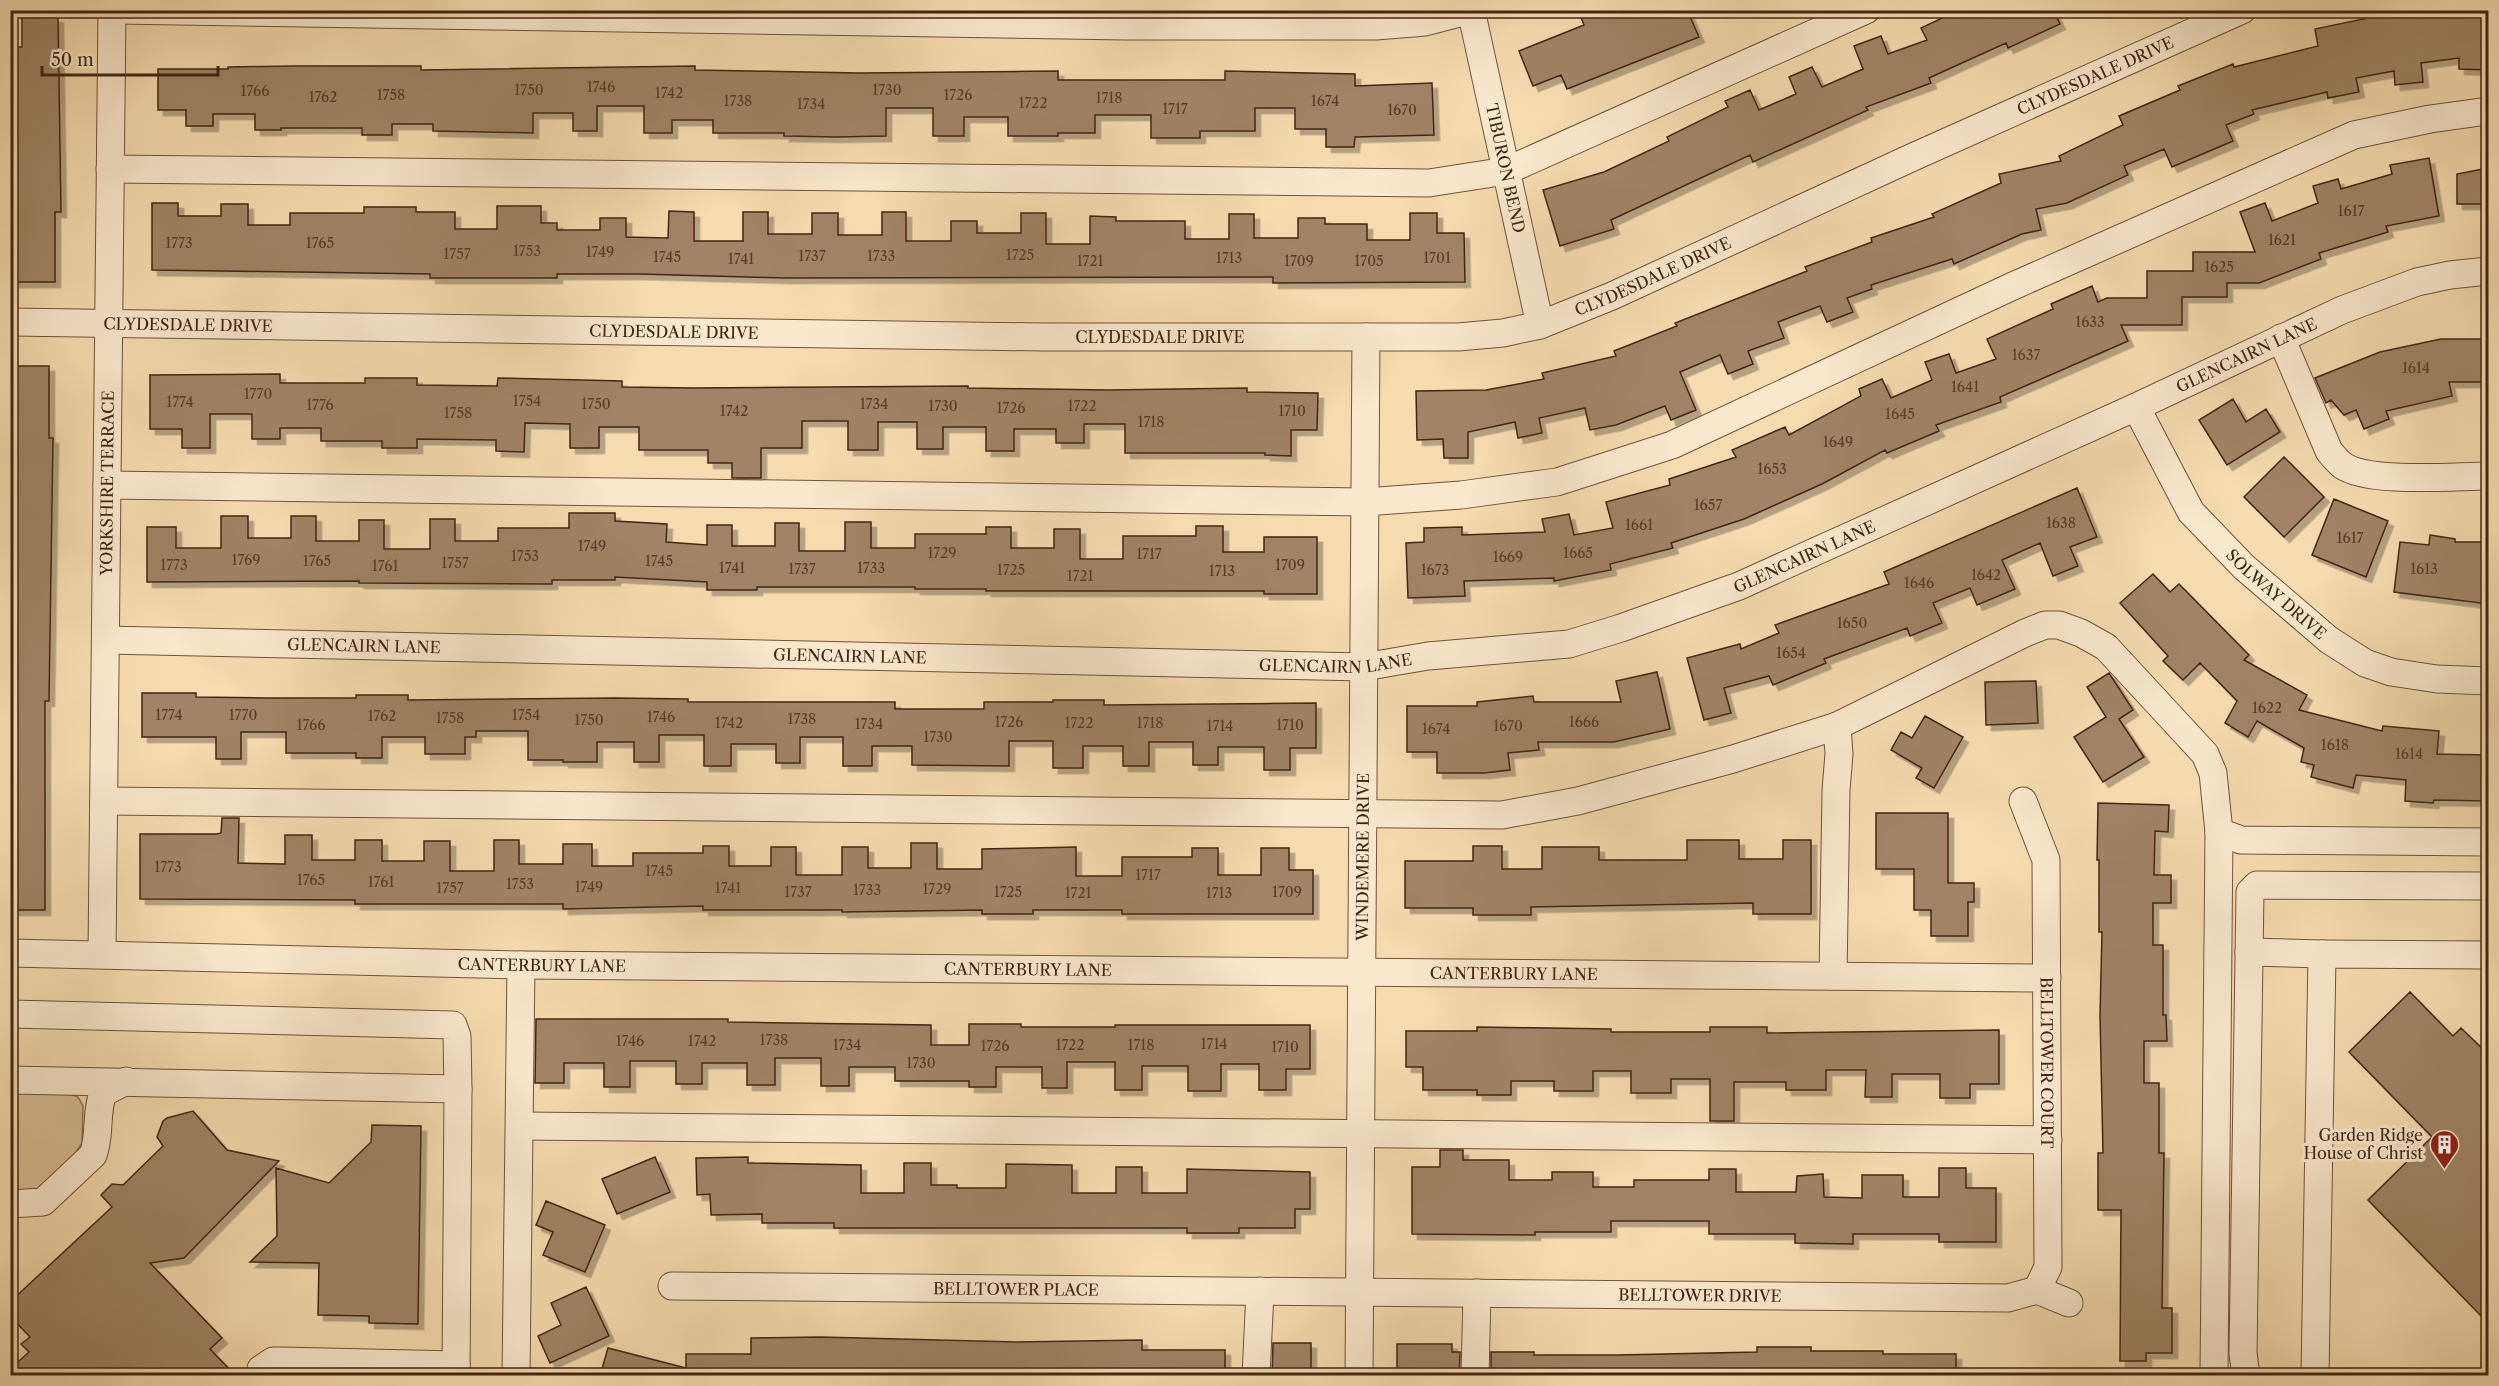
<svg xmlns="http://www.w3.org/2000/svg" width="2499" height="1386" font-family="'Libre Caslon Text',serif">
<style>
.green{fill:#d8bc95;stroke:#8e7054;stroke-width:1.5}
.building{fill:#a08465;stroke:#432514;stroke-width:1.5;filter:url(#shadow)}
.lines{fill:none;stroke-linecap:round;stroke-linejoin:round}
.minor-casing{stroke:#70523b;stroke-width:29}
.minor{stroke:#f9e8cc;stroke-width:27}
.labels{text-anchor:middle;stroke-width:6;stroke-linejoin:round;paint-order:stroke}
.number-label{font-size:14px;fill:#5a3d28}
.street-label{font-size:16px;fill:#432514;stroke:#f9e8cc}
.poi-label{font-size:16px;fill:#432514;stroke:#f9e8cc;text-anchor:end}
</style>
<defs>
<filter id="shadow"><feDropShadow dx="5.5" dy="5.5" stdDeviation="0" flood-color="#0004"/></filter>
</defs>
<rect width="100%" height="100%" fill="#f6dbb0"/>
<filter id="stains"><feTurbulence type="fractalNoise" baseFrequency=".00333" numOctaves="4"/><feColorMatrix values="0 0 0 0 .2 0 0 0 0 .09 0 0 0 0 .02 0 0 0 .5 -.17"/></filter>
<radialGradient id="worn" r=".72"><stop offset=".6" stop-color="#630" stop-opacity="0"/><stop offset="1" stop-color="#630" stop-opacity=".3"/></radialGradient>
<!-- green -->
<path class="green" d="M11,1092L70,1094L78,1097L83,1106L82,1143L75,1154L36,1191L11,1192Z"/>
<!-- building -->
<path class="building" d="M1591,10H1687L1699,37L1567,89L1561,75L1533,86L1519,51L1584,25L1580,15Z
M1959,10H2053L2060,24L2008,48L2006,43L1929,78L1931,83L1866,107L1868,110L1753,162L1750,155L1611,220L1614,229L1560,246L1543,190L1604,172L1669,141L1667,137L1728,107L1725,101L1750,90L1759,110L1796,94L1789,77L1812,67L1822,87L1863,69L1854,46L1881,36L1888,54L1927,40L1921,28Z
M2416,10H2488V70L2459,69V58L2421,63L2423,82L2395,85L2394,71L2356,78L2359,92L2328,98L2327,92L2252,110L2254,114L2226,125L2233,141L2172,167L2164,149L2124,166L2128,175L2067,203L2036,209L2041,230L2022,234L1954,264L1952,259L1871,285L1872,289L1847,298L1853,312L1827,322L1820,306L1778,322L1784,338L1748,351L1753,364L1728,374L1720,355L1680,372L1696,410L1671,420L1665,406L1616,425L1590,430L1585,408L1539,418L1542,433L1518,438L1515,422L1468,432V458H1444L1443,439L1417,440L1416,391L1486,390L1544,379L1542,373L1616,356L1614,351L1677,326L1675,323L1807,271L1805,267L1872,242L1871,238L1934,217L1932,214L2001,183L1999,174L2061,161L2059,156L2123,125L2119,116L2180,90L2178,86L2233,64L2234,67L2318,46L2315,29L2387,14Z
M22,17H58L61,212H55V282H10V47H22Z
M293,66H421V70L695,66V70L860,73L1058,71V80H1225V71L1355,74V86L1432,83L1434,135L1355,137L1354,147H1326V129H1295V108H1255V131H1200V138H1151V115H1095V133H1058V136H1008V117H964V136H933V108H886V136L836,137L784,136V133H713V120H672V133H644V106H597V131H573V113H533V133L433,131V124H392V135H362V128H281V130H255V114H213V126H186V110H158V69H228V67Z
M2429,158L2439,216L2386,226L2388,232L2319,253L2321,259L2259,283H2227V297H2182V325H2121L2128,341L2000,397L2001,402L1936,425L1939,431L1887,453L1885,450L1822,484L1744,519L1671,543L1673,548L1610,564L1611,570L1554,581V578L1464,581L1465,596L1408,598L1406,543L1424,542V528L1462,527V535L1545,532L1542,519L1569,514L1574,535L1613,528L1606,502L1670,485L1669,479L1736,457L1732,450L1785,427L1789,435L1861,396L1859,389L1882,379L1891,398L1932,380L1925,362L1949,354L1956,373L1996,359L1987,339L2053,309L2051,304L2092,286L2098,302L2107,298H2147V271H2193V252H2255L2240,212L2265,203L2272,221L2318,203L2313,186L2338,179L2341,189L2392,174L2390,165Z
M2488,168V204H2457V174Z
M152,203H178V216H221V204H248V225H290V213H364V207H416V212H455V229H497V206H541V223H557V230H600V218H626V237L668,238L669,211L694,212V241H743V212H768V234H812V213H838V235H882V212H906V241H951V221H977V233H1021V213H1046V244H1090V216L1116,217V221H1185V239H1229V214H1254V238H1298V218H1325V224H1367V240H1410V213H1437V233H1464L1465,282L1273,283V277L786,278L639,274H557V278H430V274L152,270Z
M2441,339H2488V382H2449L2452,396L2386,411L2389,419L2364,429L2356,410L2344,415L2331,400L2326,403L2315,378L2380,352Z
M10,366H49V438H53L49,701H45V910H10V538H15V494H10Z
M280,374V383H365V378H417V385L497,386L498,378L622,381V387L693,388L968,386V388L1108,390L1247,388V392L1318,393L1317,430H1291V456L1265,455V453H1125V424H1084V443H1056V429H1014V451H986V427H943V449H917V422H878V450H848V421H802V448H761V478H732V463H708V450H639V427H599V448H570V424L525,423L524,452L496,451V440L417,439V448H382V441H321V428H280V439H252V414H210V448H182V429H150V375Z
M2233,399L2246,422L2266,409L2280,432L2227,465L2199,420Z
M2284,457L2324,497L2284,537L2244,497Z
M2077,488L2097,537L2070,547L2078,566L2053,576L2040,543L2002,560L2015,589L1977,605L1970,588L1933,603L1942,623L1910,636L1907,628L1824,659L1826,663L1773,685L1769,676L1724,688L1731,713L1704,720L1687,658L1740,644L1741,649L1779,633L1775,625L1889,584L1884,572Z
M2334,499L2388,521L2366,577L2312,555Z
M569,513H615V521L667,524L666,542L707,545V525H732V546H775V523H799V551H845V522H871V548H915V534H986V527H1011V548H1054V529H1080V559H1123V536H1196V526H1223V552H1264V537H1317V594H1264V591H986V589H915V587H757V590H707V582L615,577V580H552V584L359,583V581L147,582V527H176V548H221V516H248V538H291V516H316V541H359V520H384V549H430V519H455V541H498V528H569Z
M2430,535L2455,539V542H2488V604L2394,592L2400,542L2429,545Z
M2153,574L2170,592L2179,584L2249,655L2244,660L2307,695L2299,710L2382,731L2383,726L2439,731L2437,754L2488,755V801L2434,800L2433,803L2405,801L2406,780L2356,775L2353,788L2311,777L2314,765L2301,762L2304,748L2257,721L2248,737L2225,723L2237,701L2200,663L2183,680L2163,661L2168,656L2120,603Z
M1657,672L1670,729L1614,742H1538L1539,750L1508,753L1510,770L1484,773H1437V752H1407V706H1477V702L1533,696L1534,702H1621L1616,681Z
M2109,673L2133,710L2119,719L2144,757L2103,782L2074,737L2106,717L2087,687Z
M2036,681L2038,723L1986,725L1985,682Z
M142,693H196V697L270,698H356V695H408V700L616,698L688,699V702H895V709H984V702H1053V700H1104V705L1316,703V748H1290V770H1264V747H1218V765H1193V742H1149V766H1123V746H1083V768H1053V741H1009V766L912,765V746H872V766H843V737H800V763H776V744H731V766H704V735H659V762H634V742H597V762H563V760H528V731H476V737H465V754H425V737H382V758H356V753H286V732H241V759H216V737H142Z
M1925,716L1963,737L1934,788L1916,778L1922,768L1891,750L1901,732L1912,738Z
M2098,803L2169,805L2168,832L2155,831L2154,875H2171V903H2153V945H2163V1015H2166L2167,1041H2144V1083H2159V1153H2164L2162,1308H2172V1353H2146V1361H2120L2121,1210H2098V1153H2103L2100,1015L2102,932H2099V860H2097Z
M1876,813H1948V883H1974V902H1968V936H1931V910H1914V869H1876Z
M222,818H239L238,863L285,864V835H312V860H355V840H382V861H424V841H450V871H494V840H519V864H563V844H592V866H633V853H703V846H729V866H771V847H796V875H842V847H868V868H911V843H937V869H982V849L1076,847V876H1122V857H1192V848H1218V875H1261V848H1289V870H1313V914H1122V910H1033V914H982V910L842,912V910H703V906L563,909V904H355V900L140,899V834H217L221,833Z
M1687,840H1739V859H1783V840H1811V914H1753V903L1531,907V915H1473V908H1405V861H1473V846H1502V869H1542V847H1599V860H1687Z
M2410,992L2453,1036L2461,1028L2488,1054V1323L2368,1200L2432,1137L2349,1052Z
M536,1019H728V1022L931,1025V1045H969V1024H1021V1027H1115V1025H1310V1069H1286V1090H1259V1064H1221V1091H1188V1066H1142V1090H1115V1062H1067V1088H1042V1067H996V1087H969V1081H895V1067H849V1086H821V1058H775V1085H747V1063H702V1084H676V1061H630V1087H604V1063H564V1083H535Z
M1477,1027L1611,1029V1032H1710V1027H1767V1033L1999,1030V1084H1970V1098H1940V1074H1892V1097H1865L1866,1070H1826V1090H1786V1082H1734V1121H1710V1079H1671V1093H1631V1071H1593V1091H1554V1081H1511V1095H1477V1090H1423V1067H1406V1031H1477Z
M193,1111L227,1150L279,1161L184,1258L150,1263L222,1338L210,1349L236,1376H10V1369L29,1352L21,1344L30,1337L10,1316V1302L112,1207L101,1195L112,1184L123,1185L163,1146L157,1137L163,1121L167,1118Z
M372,1125L421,1126L418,1324L369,1323V1316L318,1315L319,1263L250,1262L277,1236L276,1168L329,1183L371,1142Z
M1440,1150H1463V1160H1509V1180H1552V1172H1593V1187H1634V1180H1709V1169H1736V1192H1796L1797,1176L1823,1174L1824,1197L1862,1198V1175H1903V1197H1939V1168H1966V1188H1996V1242H1939V1234H1853V1244L1795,1243V1234H1709V1221H1611V1232H1535V1235L1412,1234V1167H1440Z
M655,1157L670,1192L617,1214L602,1179Z
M748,1157V1163L861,1165V1193H904V1163H931V1185H957V1188H1006V1164L1072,1165V1193H1116V1167H1142V1193H1187V1169L1310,1172V1209H1295V1228H1239V1233H1187V1228H834V1223H762V1214L711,1215L710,1194L697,1195L696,1158Z
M546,1201L605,1225L585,1272L543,1255L553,1232L536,1225Z
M586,1287L609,1336L550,1363L538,1336L561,1325L551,1303Z
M820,1337L1017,1342L1142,1340V1350H1225V1376H819V1373H777V1376H600L608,1348L686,1368V1354H751V1338Z
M1273,1343H1311V1376H1272Z
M1397,1344H1452V1352H1460L1459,1376H1397Z
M1757,1347H1811V1351H1883V1354H1956V1376H1491V1352H1534V1355H1618L1757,1352Z"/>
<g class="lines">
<defs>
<g id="minor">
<path d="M116,10L1127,26H1376L1425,22L1471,10"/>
<path id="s1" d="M1471,10L1540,325"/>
<path d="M110,169L1429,183L1506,171L1866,10"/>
<path id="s2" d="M10,322L1042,337H1458L1503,333L1540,325L1612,296L1913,157L2242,10"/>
<path d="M2281,338L2329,451C2333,456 2337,461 2342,465C2368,484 2454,476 2488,476"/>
<path id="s3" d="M2136,407L2191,512L2244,567L2329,640L2365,663L2391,672L2437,679L2488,681"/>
<path d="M107,485L1365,502L1461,495L1557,482L1672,445L2013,286L2354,135L2430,119L2488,111"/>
<path id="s4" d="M106,640L1364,667L1428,656L1569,644L1621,628L1739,586L2136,407L2342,310L2417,282L2450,275L2488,271"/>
<path d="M104,801L1502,815L1578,801L1733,759L1837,726L2025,633L2045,625H2059L2081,633L2106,647L2205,754L2213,773L2219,832L2214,1376"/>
<path id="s5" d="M2023,801L2046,860L2048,1267L2037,1290"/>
<path d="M2219,832L2241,840L2488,842"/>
<path d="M2249,952L2322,954"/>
<path id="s6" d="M10,953L521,965L2047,978"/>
<path id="s7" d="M102,954L112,10"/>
<path d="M1833,976L1836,790L1839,754L1837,726"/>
<path d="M10,1014L453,1025L457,1036L458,1089L456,1376"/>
<path d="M10,1080L458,1089"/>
<path d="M521,1126L2048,1140"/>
<path d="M10,1204L43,1202L93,1155C101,1134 95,1114 103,1093L126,1081"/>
<path id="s8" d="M672,1286L2008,1298L2037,1290"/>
<path d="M2037,1290L2069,1303"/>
<path d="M261,1376V1369L273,1361H281L456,1365"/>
<path d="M516,1376L521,965"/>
<path d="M1256,1376L1260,1291"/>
<path id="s9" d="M1359,1376L1366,337"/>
<path d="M1475,1376L1477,1293"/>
<path d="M2246,1376L2243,1353L2250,892L2257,885L2488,886"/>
<path d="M2315,1376L2322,954L2488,955"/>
</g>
</defs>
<!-- minor casing -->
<use href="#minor" class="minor-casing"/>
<!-- minor -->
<use href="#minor" class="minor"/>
</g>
<!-- icons -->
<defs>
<symbol id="building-pin" viewBox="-11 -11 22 30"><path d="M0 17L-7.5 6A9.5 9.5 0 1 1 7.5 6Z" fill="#8f2418" stroke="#f9e8cc"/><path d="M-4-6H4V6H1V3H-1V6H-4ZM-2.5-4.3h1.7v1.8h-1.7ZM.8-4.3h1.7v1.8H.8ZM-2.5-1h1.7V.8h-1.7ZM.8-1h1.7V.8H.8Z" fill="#fff"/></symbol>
</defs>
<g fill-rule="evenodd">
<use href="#building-pin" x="2428" y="1128" width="33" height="45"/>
</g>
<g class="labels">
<!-- number labels -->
<g class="number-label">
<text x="601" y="92">1746</text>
<text x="529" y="95">1750</text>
<text x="887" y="95">1730</text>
<text x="255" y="96">1766</text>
<text x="669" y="98">1742</text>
<text x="391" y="100">1758</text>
<text x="958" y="100">1726</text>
<text x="323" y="102">1762</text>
<text x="1109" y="103">1718</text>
<text x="738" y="106">1738</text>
<text x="1325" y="106">1674</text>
<text x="1033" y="108">1722</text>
<text x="811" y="109">1734</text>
<text x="1175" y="114">1717</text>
<text x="1402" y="115">1670</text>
<text x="2351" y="216">1617</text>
<text x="2282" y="245">1621</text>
<text x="179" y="248">1773</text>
<text x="320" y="248">1765</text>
<text x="527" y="256">1753</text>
<text x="600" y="257">1749</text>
<text x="457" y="259">1757</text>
<text x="1020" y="260">1725</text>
<text x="812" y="261">1737</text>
<text x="881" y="261">1733</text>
<text x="667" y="262">1745</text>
<text x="1229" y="263">1713</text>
<text x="1437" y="263">1701</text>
<text x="741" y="264">1741</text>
<text x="1090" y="266">1721</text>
<text x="1299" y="266">1709</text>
<text x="1369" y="266">1705</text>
<text x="2219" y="272">1625</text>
<text x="2090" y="327">1633</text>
<text x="2026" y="360">1637</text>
<text x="2416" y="373">1614</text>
<text x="1965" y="392">1641</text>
<text x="258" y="399">1770</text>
<text x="527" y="406">1754</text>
<text x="180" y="407">1774</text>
<text x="596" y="409">1750</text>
<text x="874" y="409">1734</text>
<text x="320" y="410">1776</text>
<text x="943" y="411">1730</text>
<text x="1082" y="411">1722</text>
<text x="1011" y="413">1726</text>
<text x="734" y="416">1742</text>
<text x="1292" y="416">1710</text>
<text x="458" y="418">1758</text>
<text x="1900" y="419">1645</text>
<text x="1151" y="427">1718</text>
<text x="1838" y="447">1649</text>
<text x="1772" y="474">1653</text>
<text x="1708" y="510">1657</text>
<text x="2061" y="528">1638</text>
<text x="1639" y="530">1661</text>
<text x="2350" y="543">1617</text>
<text x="592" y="551">1749</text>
<text x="942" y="558">1729</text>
<text x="1578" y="558">1665</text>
<text x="1149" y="559">1717</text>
<text x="525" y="561">1753</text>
<text x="1508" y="562">1669</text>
<text x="246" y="565">1769</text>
<text x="317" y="566">1765</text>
<text x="659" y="566">1745</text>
<text x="455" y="568">1757</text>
<text x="174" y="570">1773</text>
<text x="1290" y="570">1709</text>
<text x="385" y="571">1761</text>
<text x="732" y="573">1741</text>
<text x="871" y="573">1733</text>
<text x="802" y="574">1737</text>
<text x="2424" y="574">1613</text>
<text x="1011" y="575">1725</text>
<text x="1435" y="575">1673</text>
<text x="1222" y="576">1713</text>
<text x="1986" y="580">1642</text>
<text x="1080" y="581">1721</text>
<text x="1919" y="588">1646</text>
<text x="1852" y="628">1650</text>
<text x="1791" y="658">1654</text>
<text x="2267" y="713">1622</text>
<text x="169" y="720">1774</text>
<text x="243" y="720">1770</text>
<text x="526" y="720">1754</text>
<text x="382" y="721">1762</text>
<text x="661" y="722">1746</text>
<text x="450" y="723">1758</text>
<text x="802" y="724">1738</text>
<text x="589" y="725">1750</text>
<text x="1009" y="727">1726</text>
<text x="1584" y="727">1666</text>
<text x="729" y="728">1742</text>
<text x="1079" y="728">1722</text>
<text x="1150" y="728">1718</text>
<text x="869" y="729">1734</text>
<text x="311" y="730">1766</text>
<text x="1290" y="730">1710</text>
<text x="1220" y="731">1714</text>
<text x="1508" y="731">1670</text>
<text x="1436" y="734">1674</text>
<text x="938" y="742">1730</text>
<text x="2335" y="750">1618</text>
<text x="2409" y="759">1614</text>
<text x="168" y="872">1773</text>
<text x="659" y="876">1745</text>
<text x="1148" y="880">1717</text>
<text x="311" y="885">1765</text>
<text x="381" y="887">1761</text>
<text x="520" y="889">1753</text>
<text x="589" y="892">1749</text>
<text x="450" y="893">1757</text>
<text x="728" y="893">1741</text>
<text x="937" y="894">1729</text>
<text x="867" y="895">1733</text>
<text x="798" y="897">1737</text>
<text x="1008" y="897">1725</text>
<text x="1287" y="897">1709</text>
<text x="1078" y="898">1721</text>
<text x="1219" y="898">1713</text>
<text x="774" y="1045">1738</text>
<text x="630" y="1046">1746</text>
<text x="702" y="1046">1742</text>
<text x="1214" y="1049">1714</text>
<text x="847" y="1050">1734</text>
<text x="1070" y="1050">1722</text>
<text x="1141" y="1050">1718</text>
<text x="995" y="1051">1726</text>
<text x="1285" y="1052">1710</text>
<text x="921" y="1068">1730</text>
</g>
<!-- street labels -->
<g class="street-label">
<text dy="6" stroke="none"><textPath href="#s2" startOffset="2140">CLYDESDALE DRIVE</textPath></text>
<text dy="6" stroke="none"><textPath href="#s1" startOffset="162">TIBURON BEND</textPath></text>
<text dy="6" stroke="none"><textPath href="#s2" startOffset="1654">CLYDESDALE DRIVE</textPath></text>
<text dy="6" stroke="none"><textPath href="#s2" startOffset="178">CLYDESDALE DRIVE</textPath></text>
<text dy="6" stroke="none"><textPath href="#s2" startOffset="664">CLYDESDALE DRIVE</textPath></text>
<text dy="6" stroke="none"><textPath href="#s2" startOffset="1150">CLYDESDALE DRIVE</textPath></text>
<text dy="6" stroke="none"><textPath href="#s4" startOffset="2202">GLENCAIRN LANE</textPath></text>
<text dy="6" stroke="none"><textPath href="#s7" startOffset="471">YORKSHIRE TERRACE</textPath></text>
<text dy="6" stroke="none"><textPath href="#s4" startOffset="1716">GLENCAIRN LANE</textPath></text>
<text dy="6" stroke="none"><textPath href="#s3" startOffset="237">SOLWAY DRIVE</textPath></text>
<text dy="6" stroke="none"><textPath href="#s4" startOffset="258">GLENCAIRN LANE</textPath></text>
<text dy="6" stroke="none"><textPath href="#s4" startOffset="744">GLENCAIRN LANE</textPath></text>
<text dy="6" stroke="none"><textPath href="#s4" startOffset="1230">GLENCAIRN LANE</textPath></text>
<text dy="6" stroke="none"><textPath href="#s9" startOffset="519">WINDEMERE DRIVE</textPath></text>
<text dy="6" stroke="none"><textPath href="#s6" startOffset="532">CANTERBURY LANE</textPath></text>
<text dy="6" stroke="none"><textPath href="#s6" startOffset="1018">CANTERBURY LANE</textPath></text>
<text dy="6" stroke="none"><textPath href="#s6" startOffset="1504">CANTERBURY LANE</textPath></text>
<text dy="6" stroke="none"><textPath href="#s5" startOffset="266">BELLTOWER COURT</textPath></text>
<text dy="6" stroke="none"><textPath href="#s8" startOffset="344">BELLTOWER PLACE</textPath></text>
<text dy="6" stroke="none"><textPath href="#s8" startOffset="1028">BELLTOWER DRIVE</textPath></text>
</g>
<!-- poi labels -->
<g class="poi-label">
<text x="2423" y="1141">Garden Ridge<tspan x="2423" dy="18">House of Christ</tspan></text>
</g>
</g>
<!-- margin -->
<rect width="2499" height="1386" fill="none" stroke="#f6dbb0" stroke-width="36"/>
<rect x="12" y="12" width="2475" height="1362" fill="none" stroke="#432514" stroke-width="3"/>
<rect x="18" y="18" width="2463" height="1350" fill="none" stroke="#432514" stroke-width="1.5"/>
<!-- scale -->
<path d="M42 66v9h176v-9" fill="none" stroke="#432514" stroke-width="3"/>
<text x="51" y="66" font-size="18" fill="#432514" stroke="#f9e8cc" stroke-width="4.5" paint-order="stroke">50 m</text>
<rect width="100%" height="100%" filter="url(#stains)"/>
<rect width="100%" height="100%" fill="url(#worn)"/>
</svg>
